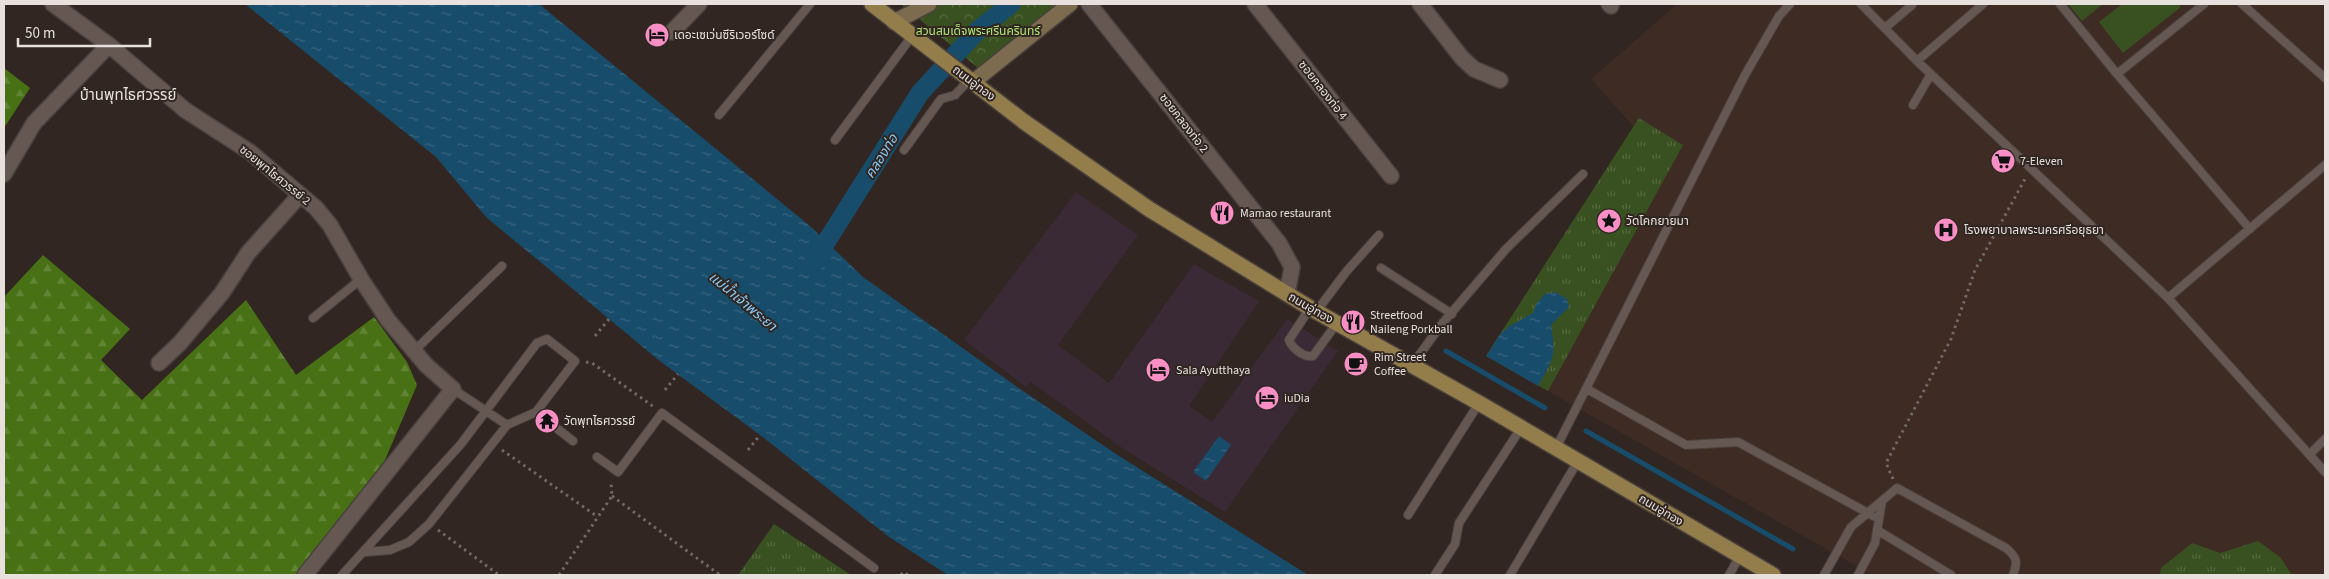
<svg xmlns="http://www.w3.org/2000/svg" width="2329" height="579" font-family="'Source Sans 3','Noto Sans Thai',sans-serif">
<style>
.commercial{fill:#3a2a36}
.built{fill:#3d2b24}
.grass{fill:url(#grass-tufts)}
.forest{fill:url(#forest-firs)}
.park{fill:url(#park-crowns)}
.pitch{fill:#395120}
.water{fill:url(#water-ripples)}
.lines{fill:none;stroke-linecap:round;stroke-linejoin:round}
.stream{stroke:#184c6b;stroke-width:5}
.canal{stroke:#184c6b;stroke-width:19}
.lane-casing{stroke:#4a413d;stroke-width:10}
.street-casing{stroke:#4a413d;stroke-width:18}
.secondary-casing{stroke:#4a413d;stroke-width:18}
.primary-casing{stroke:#4a413d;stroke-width:18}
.path{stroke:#726864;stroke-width:3;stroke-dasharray:2.5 4;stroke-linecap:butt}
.lane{stroke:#655853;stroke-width:8}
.street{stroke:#655853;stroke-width:15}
.secondary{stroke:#7c6b4f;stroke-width:15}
.primary{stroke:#937e4b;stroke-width:15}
.labels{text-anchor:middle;stroke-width:4;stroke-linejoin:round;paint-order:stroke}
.park-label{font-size:12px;fill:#ace474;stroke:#312621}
.poi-label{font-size:12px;fill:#e7e0dd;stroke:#312621;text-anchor:start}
.street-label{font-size:12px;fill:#e7e0dd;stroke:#312621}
.water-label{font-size:14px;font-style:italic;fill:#87c9f6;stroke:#312621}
.quarter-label{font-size:15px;fill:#e7e0dd;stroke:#312621}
</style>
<defs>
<pattern id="grass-tufts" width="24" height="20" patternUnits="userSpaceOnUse" patternTransform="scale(1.25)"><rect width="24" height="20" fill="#395120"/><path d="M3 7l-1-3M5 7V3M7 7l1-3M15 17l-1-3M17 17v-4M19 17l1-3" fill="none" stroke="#566a40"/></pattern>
<pattern id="forest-firs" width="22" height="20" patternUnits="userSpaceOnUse" patternTransform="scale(1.25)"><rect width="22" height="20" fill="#487014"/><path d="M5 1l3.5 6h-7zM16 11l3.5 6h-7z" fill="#628436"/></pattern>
<pattern id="park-crowns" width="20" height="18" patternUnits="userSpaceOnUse" patternTransform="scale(1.25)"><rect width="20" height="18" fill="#395120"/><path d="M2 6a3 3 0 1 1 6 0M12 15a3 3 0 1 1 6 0" fill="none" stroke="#566a40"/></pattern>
<pattern id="water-ripples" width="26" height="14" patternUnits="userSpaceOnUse" patternTransform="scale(1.25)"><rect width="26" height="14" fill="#184c6b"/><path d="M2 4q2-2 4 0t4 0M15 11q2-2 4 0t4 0" fill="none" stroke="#3a6680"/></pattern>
</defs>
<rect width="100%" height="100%" fill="#312621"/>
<!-- commercial -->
<path class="commercial" d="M1076,192L1138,235L1058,345L1109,383L1194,264L1259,301L1189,406L1212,422L1287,319L1338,351L1225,512L1122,448L1031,382L1026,387L964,340Z"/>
<!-- built -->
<path class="built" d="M1677,4H2325V575H1872L1486,356L1634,127L1591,79Z"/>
<!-- grass -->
<path class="grass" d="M1639,118L1683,145L1548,391L1486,356Z
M774,524L851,575H738Z
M2258,541L2280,557L2292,575H2160L2161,568L2192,543L2220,553Z"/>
<!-- forest -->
<path class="forest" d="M4,68L30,88L4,128Z
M43,255L130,329L101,360L142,400L246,300L296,375L374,317L407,362L417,385L385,460L297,575H4V297Z"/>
<!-- park -->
<path class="park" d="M901,4H1057L978,68Z"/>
<!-- pitch -->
<path class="pitch" d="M2068,4H2103L2082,21Z
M2122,4H2178L2181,7L2123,53L2099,22Z"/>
<!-- water -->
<path class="water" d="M245,4H539L810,226L863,277L1023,391L1116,454L1308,575H948L889,537L760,435L661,362L486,217L436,157Z
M1555,292L1567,299L1569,307L1551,325C1556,358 1554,357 1538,386L1486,356L1501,333L1510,326L1533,313L1537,303L1545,294Z
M1219,436L1231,445L1206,481L1193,472Z"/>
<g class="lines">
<!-- stream -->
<path class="stream" d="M1446,351L1545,408
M1586,431L1793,549"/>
<!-- canal -->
<path class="canal" d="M813,263L920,93L977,31L1011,4"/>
<defs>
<path id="lane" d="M1861,4L1917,61L2168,298L2325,472
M2060,4L2117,74L2250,229
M2242,4L2325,78
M1885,28L1912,5
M1917,61L1983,4
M2117,74L2204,4
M1913,105L1931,74
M719,115L810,4
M835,140L912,36
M904,150L941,99L955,95L969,80
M1381,268L1452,314
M2168,298L2325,165
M1310,308L1289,340C1292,348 1304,358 1313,356L1337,323
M1316,312L1346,272L1379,235
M313,318L361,279
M415,350L502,266
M1412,365L1441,325L1506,249L1583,174
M453,389L507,425
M1587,389L1686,445L1738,442L1879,519
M536,412L573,441
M1556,448L1745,75L1779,16L1790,4
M2310,454L2325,439
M597,457L618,472L662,413L874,568
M1408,515L1479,403
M1877,530L1951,575
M342,575L461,444L537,343L547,339L575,361L536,412L507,425L429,524L409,542L390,550L365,552
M1435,575L1455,544L1459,523L1521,428
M1510,575L1578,461
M1729,575L1740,556
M1824,575L1851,527L1897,488L2006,548C2017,557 2018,562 2013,575
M1858,575L1875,543L1882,501"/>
<path id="street" d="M53,4L109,45L185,110L250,152L316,208L330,225L361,279L388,320L426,365L453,389L305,575
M1089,4L1279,243L1292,267L1287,294
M1255,4L1391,176
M1420,4L1462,58L1474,69L1500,80
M1609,4L1611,6
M672,32L699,4
M4,174L34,123L109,45
M159,363L180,343L222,293L248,253L300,195"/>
<path id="secondary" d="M894,22L929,4
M973,82L1070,4"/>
<path id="primary" d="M872,4L1023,121L1149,209L1310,308L1479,403L1773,575"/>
</defs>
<!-- lane casing -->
<use href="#lane" class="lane-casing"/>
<!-- street casing -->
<use href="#street" class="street-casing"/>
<!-- secondary casing -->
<use href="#secondary" class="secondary-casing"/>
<!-- primary casing -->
<use href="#primary" class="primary-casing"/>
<!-- path -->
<path class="path" d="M595,336L609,319
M586,362L592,363L654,407
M665,390L678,374
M502,450L598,517
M748,450L760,435
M1893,479L1886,463L1951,339L1975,270L2025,179
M612,496L720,575
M438,530L499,575
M559,575L612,496L611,482
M901,575L903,572L908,575"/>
<!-- lane -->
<use href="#lane" class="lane"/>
<!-- street -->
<use href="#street" class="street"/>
<!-- secondary -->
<use href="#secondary" class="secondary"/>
<!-- primary -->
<use href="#primary" class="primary"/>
</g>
<!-- icons -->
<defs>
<symbol id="hotel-disc" viewBox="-11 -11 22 22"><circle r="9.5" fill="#fb8fc5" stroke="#312621"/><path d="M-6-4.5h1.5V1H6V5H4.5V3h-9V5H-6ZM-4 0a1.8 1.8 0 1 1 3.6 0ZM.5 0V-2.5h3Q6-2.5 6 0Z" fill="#111"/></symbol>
<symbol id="supermarket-disc" viewBox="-11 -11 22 22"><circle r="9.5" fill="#fb8fc5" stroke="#312621"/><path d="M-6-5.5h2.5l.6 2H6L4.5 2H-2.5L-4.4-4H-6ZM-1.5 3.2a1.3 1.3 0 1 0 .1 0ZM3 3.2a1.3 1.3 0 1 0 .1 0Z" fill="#111"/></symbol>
<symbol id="restaurant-disc" viewBox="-11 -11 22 22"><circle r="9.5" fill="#fb8fc5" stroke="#312621"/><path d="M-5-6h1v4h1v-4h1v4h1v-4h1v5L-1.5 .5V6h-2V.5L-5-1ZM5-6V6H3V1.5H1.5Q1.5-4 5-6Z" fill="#111"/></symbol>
<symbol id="sight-disc" viewBox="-11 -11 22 22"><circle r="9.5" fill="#fb8fc5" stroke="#312621"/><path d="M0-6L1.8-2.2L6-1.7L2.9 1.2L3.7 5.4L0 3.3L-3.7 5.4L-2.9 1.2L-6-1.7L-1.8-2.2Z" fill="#111"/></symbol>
<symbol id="hospital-disc" viewBox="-11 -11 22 22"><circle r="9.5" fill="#fb8fc5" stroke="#312621"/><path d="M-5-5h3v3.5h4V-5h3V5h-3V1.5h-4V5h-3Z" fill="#111"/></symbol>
<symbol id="cafe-disc" viewBox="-11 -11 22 22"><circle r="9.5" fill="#fb8fc5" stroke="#312621"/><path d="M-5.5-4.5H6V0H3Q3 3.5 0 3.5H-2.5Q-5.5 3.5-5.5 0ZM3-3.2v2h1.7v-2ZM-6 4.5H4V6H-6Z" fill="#111"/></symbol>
<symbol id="temple-disc" viewBox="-11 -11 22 22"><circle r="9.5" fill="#fb8fc5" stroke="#312621"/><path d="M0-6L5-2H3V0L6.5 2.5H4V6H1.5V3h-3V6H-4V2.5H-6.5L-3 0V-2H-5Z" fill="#111"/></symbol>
</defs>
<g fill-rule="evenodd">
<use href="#hotel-disc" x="643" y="21" width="28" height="28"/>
<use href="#supermarket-disc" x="1989" y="147" width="28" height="28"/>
<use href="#restaurant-disc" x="1208" y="199" width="28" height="28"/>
<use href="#sight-disc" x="1595" y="207" width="28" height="28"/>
<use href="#hospital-disc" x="1932" y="216" width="28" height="28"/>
<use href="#restaurant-disc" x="1339" y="308" width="28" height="28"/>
<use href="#cafe-disc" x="1342" y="350" width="28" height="28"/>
<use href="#hotel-disc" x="1144" y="356" width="28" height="28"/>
<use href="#hotel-disc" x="1253" y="384" width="28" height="28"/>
<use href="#temple-disc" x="533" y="407" width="28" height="28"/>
</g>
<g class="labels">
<!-- park labels -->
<g class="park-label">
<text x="978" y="35">สวนสมเด็จพระศรีนครินทร์</text>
</g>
<!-- poi labels -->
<g class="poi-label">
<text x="674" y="39">เดอะเซเว่นซีริเวอร์ไซด์</text>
<text x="2020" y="165">7-Eleven</text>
<text x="1240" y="217">Mamao restaurant</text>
<text x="1626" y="225">วัดโคกยายมา</text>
<text x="1964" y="234">โรงพยาบาลพระนครศรีอยุธยา</text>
<text x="1370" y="319">Streetfood<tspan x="1370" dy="14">Naileng Porkball</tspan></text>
<text x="1374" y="361">Rim Street<tspan x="1374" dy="14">Coffee</tspan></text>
<text x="1176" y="374">Sala Ayutthaya</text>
<text x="1284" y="402">iuDia</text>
<text x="564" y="425">วัดพุทไธศวรรย์</text>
</g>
<!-- street labels -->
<g class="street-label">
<text transform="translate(974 83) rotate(37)" y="4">ถนนอู่ทอง</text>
<text transform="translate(1323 90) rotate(52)" y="4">ซอยคลองท่อ 4</text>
<text transform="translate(1184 123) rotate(52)" y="4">ซอยคลองท่อ 2</text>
<text transform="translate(275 175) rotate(39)" y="4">ซอยพุทไธศวรรย์ 2</text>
<text transform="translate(1311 308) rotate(30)" y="4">ถนนอู่ทอง</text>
<text transform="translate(1661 510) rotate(31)" y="4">ถนนอู่ทอง</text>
</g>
<!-- water labels -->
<g class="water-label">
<text transform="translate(881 156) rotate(-58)" y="5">คลองท่อ</text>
<text transform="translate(743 301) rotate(40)" y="5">แม่น้ำเจ้าพระยา</text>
</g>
<!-- quarter labels -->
<g class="quarter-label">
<text x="128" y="100">บ้านพุทไธศวรรย์</text>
</g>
</g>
<!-- border -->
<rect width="2329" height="579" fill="none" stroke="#e7e0dd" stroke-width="10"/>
<!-- scale -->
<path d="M18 38v8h132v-8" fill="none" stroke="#e7e0dd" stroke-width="2.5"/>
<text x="25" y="38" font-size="15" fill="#e7e0dd" stroke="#312621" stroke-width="4" paint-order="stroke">50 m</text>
</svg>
